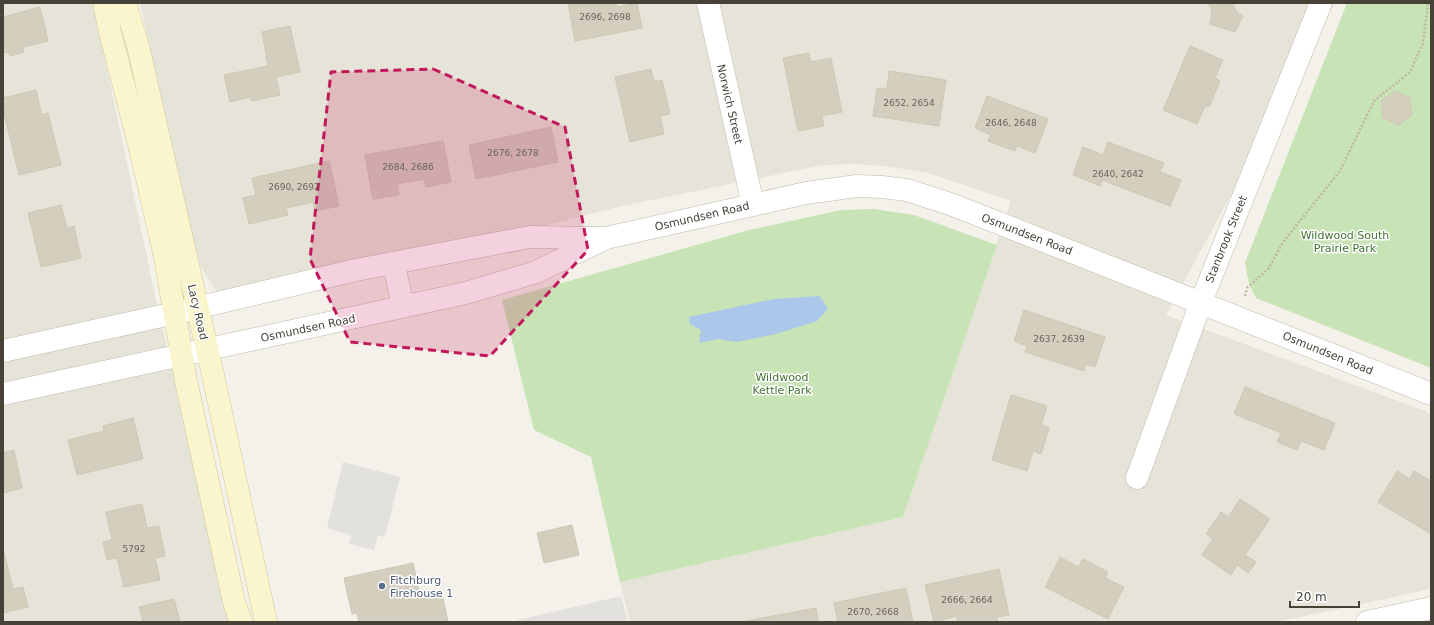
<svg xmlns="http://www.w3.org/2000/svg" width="1434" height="625" font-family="'DejaVu Sans',sans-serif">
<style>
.residential{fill:#e6e4d8}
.green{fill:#c8e3b6}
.parking{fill:#e2e1dd}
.water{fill:#abc7ea}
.building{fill:#d4cebf;stroke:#cec7b3}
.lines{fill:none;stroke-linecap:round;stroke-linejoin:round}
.street-casing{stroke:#bebaac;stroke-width:23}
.secondary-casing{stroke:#cec89d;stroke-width:23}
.path{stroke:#beb89f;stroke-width:2.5;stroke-dasharray:2 2;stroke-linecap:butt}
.street{stroke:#fff;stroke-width:22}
.secondary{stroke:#faf5cc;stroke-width:22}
.marked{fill:#c2185b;fill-opacity:0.2;stroke:#c2185b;stroke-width:3;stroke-dasharray:8 5;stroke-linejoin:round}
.service-dot{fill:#5c6f8a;stroke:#fff;stroke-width:1.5}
.labels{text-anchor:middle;stroke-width:3;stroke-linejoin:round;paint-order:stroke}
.number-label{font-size:9px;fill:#6a655a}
.street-label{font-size:11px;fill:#464238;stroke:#fff}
.park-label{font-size:11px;fill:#407330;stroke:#fff}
.service-label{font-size:11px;fill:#4e5e75;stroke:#fff;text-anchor:start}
</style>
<rect width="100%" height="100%" fill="#f3f1e9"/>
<!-- residential -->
<path class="residential" d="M3,3H93L150,272L224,605L229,622H3Z
M140,3H1335L1166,315L1425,411L1431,415V589L1277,622H630L620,582L903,517L1011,201L928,173L886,166L853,164L824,165L622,206L394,264L223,302L196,259Z"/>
<!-- green -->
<path class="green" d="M1347,3H1431V368L1256,298L1249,284L1245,263Z
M874,209L914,215L997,245L903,517L620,582L591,457L534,430L502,300L749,230L841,210Z"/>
<!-- parking -->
<path class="parking" d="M343,462L400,477L385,537L378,536L374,550L349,544L351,535L327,528Z
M621,596L628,622H516L518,620Z"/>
<!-- water -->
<path class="water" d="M820,296L828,309L817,321L776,334L736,342L718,339L699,343L701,330L690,324L689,317L774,299Z"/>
<!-- building -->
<path class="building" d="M568,3H616L617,7L637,3L642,28L575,41Z
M1208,3H1233L1236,11L1243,16L1235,32L1210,24L1212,12Z
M40,7L48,41L23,47L24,52L10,56L9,52L3,53V17Z
M290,26L300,72L276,77L280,95L251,101V97L230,102L224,75L268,66L262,32Z
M1190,46L1223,60L1215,78L1220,81L1209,107L1205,106L1197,124L1163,110Z
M809,53L811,62L831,58L842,112L822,116L824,126L798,131L783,58Z
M651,69L654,82L662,80L670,114L660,116L664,134L630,142L615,77Z
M889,71L946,80L939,126L873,116L877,88L887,89Z
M36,90L42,115L48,113L61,165L19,175L3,109V98Z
M1395,91L1410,98L1412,115L1399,125L1383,118L1381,101Z
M987,96L1048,119L1035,153L1017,146L1015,151L988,141L991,135L975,128Z
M551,127L558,162L476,179L469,145Z
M443,141L451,182L426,187L424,179L397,184L399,195L373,199L365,155Z
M1108,142L1164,163L1160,172L1181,180L1170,206L1102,180L1100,186L1073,175L1083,147L1103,155Z
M329,161L339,206L315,211L313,202L286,208L288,215L249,224L243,198L256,195L252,178Z
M61,205L67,228L74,226L81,258L41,267L28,213Z
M1024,310L1105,337L1095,367L1086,364L1084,371L1025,352L1027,346L1014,341Z
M1245,387L1335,423L1324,450L1301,441L1297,450L1277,442L1281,433L1234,414Z
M1011,395L1047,406L1041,425L1049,428L1041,454L1033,451L1027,471L992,460Z
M133,418L143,459L77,475L68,440L104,431L103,426Z
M14,450L22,488L3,493V453Z
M1397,471L1410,479L1414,471L1431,481V534L1378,502Z
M1240,499L1270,519L1245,555L1256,562L1248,573L1237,565L1231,575L1202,555L1213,539L1206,534L1221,512L1228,517Z
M142,504L147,528L159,526L165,556L155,558L160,580L124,587L117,558L107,560L103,542L112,540L106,512Z
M572,525L579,555L544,563L537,533Z
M3,549L13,589L23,587L28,607L3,613Z
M1060,557L1078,567L1083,559L1108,572L1105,578L1124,587L1108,619L1045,587Z
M413,563L421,599L442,594L448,622H359L357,613L352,614L344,578Z
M999,569L1009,615L997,617L998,622H958L957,616L934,622L925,585Z
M906,588L913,622H838L834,603Z
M174,599L180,622H143L139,607Z
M816,608L818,622H741Z"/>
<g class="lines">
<defs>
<path id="street" d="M708,3L753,205
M394,264L403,307
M3,351L175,313L356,270L530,237L601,238
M3,394L466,293L536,272L606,238L806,193L857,186L882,187L907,190L953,205L1431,394
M1137,478L1201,302L1321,3
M1367,622L1431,608"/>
<path id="secondary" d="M104,3L110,32L141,152L165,257L186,381L234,602L241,622
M125,3L138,46L213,375L266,622"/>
</defs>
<!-- street casing -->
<use href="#street" class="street-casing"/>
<!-- secondary casing -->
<use href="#secondary" class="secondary-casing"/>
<!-- path -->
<path class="path" d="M1245,296L1247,288L1269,268L1283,242L1340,171L1374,101L1410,72L1423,43L1428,3"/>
<!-- street -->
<use href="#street" class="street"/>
<!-- secondary -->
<use href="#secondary" class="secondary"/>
</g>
<!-- marked area -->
<path class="marked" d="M433,69L565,127L588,250L490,356L350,342L310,259L331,72Z"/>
<!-- markers -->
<circle class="service-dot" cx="382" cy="586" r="4"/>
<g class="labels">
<!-- number labels -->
<g class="number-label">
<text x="605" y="20">2696, 2698</text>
<text x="909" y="106">2652, 2654</text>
<text x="1011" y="126">2646, 2648</text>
<text x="513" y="156">2676, 2678</text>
<text x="408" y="170">2684, 2686</text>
<text x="1118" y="177">2640, 2642</text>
<text x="294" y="190">2690, 2692</text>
<text x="1059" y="342">2637, 2639</text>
<text x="134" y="552">5792</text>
<text x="967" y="603">2666, 2664</text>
<text x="873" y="615">2670, 2668</text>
</g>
<!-- street labels -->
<g class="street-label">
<text transform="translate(730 104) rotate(77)" y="4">Norwich Street</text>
<text transform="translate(702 216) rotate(-13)" y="4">Osmundsen Road</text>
<text transform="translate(1027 234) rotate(21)" y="4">Osmundsen Road</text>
<text transform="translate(1226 239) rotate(-68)" y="4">Stanbrook Street</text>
<text transform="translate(198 312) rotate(77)" y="4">Lacy Road</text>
<text transform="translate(308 328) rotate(-12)" y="4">Osmundsen Road</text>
<text transform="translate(1328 353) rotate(22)" y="4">Osmundsen Road</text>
</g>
<!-- park labels -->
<g class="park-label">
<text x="1345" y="239">Wildwood South<tspan x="1345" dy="13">Prairie Park</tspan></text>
<text x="782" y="381">Wildwood<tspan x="782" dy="13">Kettle Park</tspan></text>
</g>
<!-- service labels -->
<g class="service-label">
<text x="390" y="584">Fitchburg<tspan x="390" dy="13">Firehouse 1</tspan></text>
</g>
</g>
<!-- border -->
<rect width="1434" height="625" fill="none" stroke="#464238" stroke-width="8"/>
<!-- scale -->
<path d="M1290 601v6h69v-6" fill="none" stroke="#464238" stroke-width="2"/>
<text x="1296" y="601" font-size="12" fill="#464238" stroke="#ffffff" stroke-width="3" paint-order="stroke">20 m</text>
</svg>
